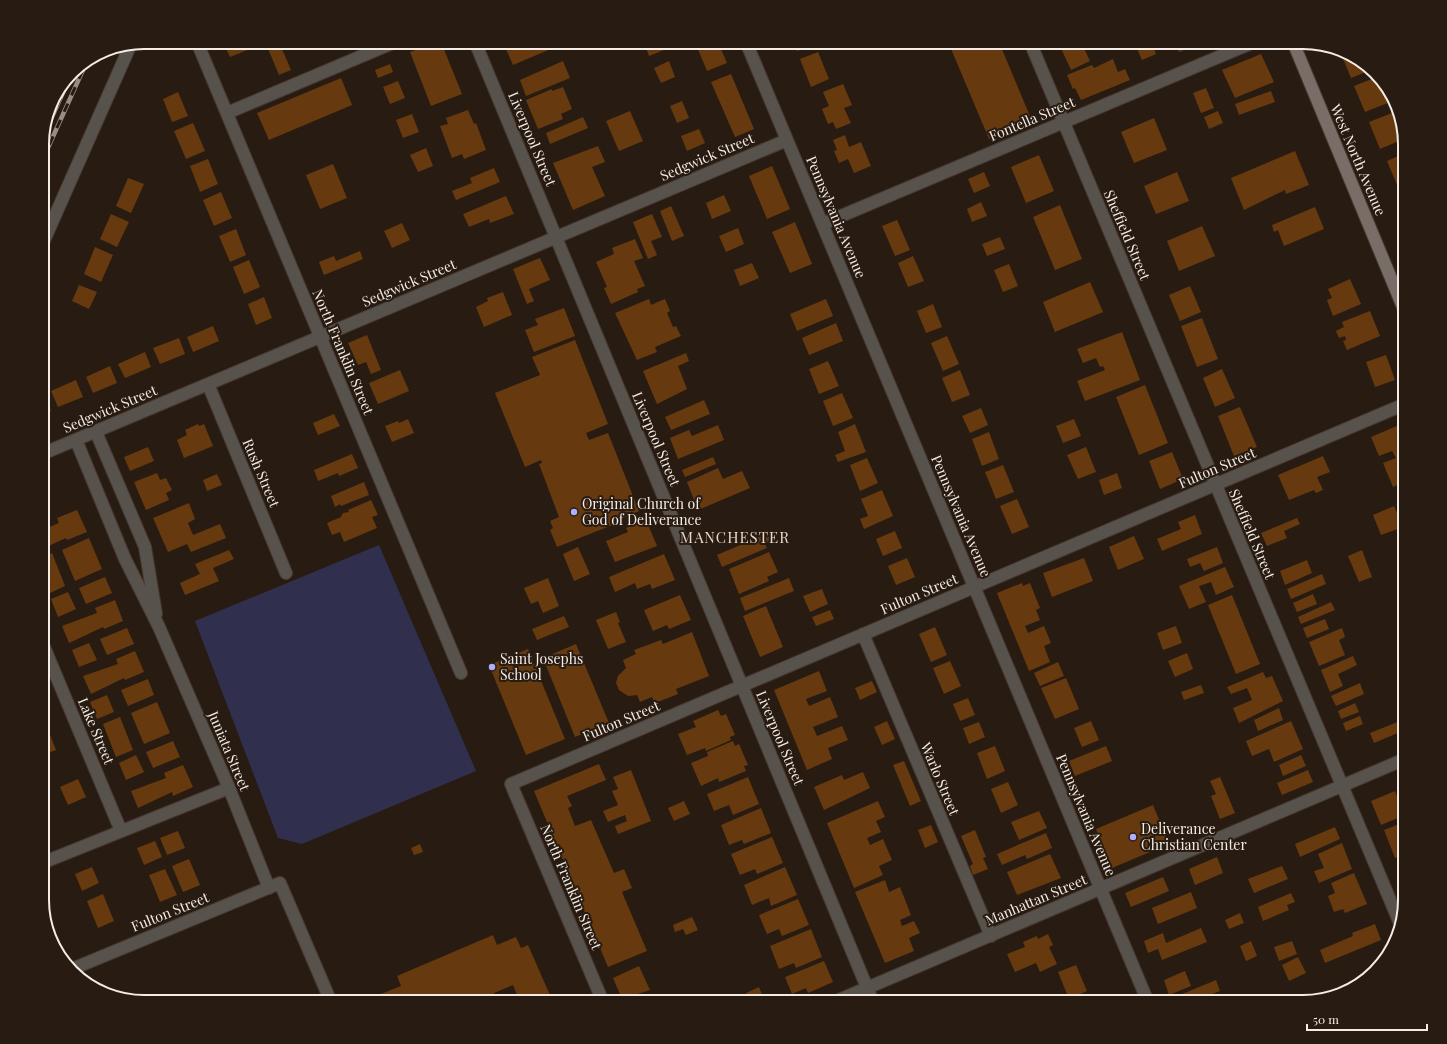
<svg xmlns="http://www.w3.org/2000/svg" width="1447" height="1044" font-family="'Playfair Display',serif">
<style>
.green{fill:#312f4e}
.building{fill:#67390e}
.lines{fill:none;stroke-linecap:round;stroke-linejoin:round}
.street-casing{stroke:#453930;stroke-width:14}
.secondary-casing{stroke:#453930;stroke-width:14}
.street{stroke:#58524d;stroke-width:12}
.secondary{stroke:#786e67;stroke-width:12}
.rail-casing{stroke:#988d85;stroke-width:4.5}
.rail{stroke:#281c12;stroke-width:3;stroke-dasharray:9;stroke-linecap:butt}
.poi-dot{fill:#b1adfa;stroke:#281c12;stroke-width:1.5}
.labels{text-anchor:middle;stroke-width:4;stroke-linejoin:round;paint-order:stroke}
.street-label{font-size:14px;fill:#f5ece6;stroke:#281c12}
.poi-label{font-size:14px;fill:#f5ece6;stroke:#281c12;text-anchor:start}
.neighbourhood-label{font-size:15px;letter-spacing:1px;fill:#e9d8cb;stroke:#281c12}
.rim{fill:none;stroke:#f5ece6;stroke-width:2}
</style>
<rect width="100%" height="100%" fill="#281c12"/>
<!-- green -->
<path class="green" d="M379,545L476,771L302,844L278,838L195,621Z"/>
<!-- building -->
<path class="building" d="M223,42H253L255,47L230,57Z
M272,42H279L291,70L279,75L266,44Z
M436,42H441L462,94L431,106L410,52Z
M534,42H550L553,48L513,65L506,49L521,43L522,47Z
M644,42H661L664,50L649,56Z
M695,42H718L727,63L707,71Z
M793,42H812L813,45L797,51Z
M953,42H999L1032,121L989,139L949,44Z
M1058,42H1081L1090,61L1071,70Z
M1145,42H1151L1156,54L1142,60L1136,46Z
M1175,42H1191L1193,46L1179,52Z
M1339,49L1365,63L1371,70L1351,78Z
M818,52L829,79L811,87L800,59Z
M1261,54L1274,82L1235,98L1222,70Z
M1113,59L1118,72L1125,69L1130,80L1081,100L1075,88L1073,89L1067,75L1092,65L1094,68Z
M563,61L570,78L526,96L520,80Z
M669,61L675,77L661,83L654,68Z
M390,64L393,72L378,78L375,70Z
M731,74L754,129L735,137L711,82Z
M1377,77L1395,100L1365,112L1354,86Z
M341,78L352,105L269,140L257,113Z
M398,81L405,98L390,104L383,87Z
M843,84L852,105L844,108L851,123L836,129L833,122L828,124L822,109L829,106L823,92Z
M563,87L572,109L561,114L563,119L538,129L526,100L552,89V91Z
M1206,88L1214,108L1201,113L1193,93Z
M1271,91L1275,102L1239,115L1235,104Z
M178,92L188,116L172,122L163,99Z
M682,101L689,118L677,123L670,106Z
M468,110L474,124L476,123L486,150L464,159L462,154L452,158L440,126L448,124L446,118Z
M630,111L643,141L619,151L606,121Z
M1218,111L1223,123L1209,129L1204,117Z
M1397,111L1404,139L1380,149L1369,122Z
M412,114L419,132L403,138L396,120Z
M583,117L588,128L550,144L546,133Z
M1154,118L1167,150L1134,163L1121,132Z
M193,123L205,151L186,159L174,131Z
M699,129L705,143L687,151L681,136Z
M845,135L849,147L861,142L871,166L854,173L848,159L839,163L834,151L837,150L833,140Z
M598,146L605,162L592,167L605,196L573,210L553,163Z
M426,148L433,166L418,172L410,155Z
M1295,151L1309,185L1286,194L1285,190L1244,210L1231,178Z
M1405,153V192L1401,194L1387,161Z
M1039,155L1054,191L1026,203L1011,167Z
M208,159L218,184L200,192L190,166Z
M333,164L347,198L320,209L306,175Z
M772,166L790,209L767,219L749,176Z
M494,168L500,182L456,200L452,191L472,183L470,178Z
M984,172L990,186L974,193L968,179Z
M1177,172L1189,201L1156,214L1144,186Z
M128,178L144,184L131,213L116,206Z
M221,192L232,218L214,226L203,200Z
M724,195L731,211L712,219L706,203Z
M506,196L514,214L490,223L489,219L469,227L463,214Z
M981,202L987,216L972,222L967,209Z
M1060,205L1082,259L1055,270L1033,217Z
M671,206L684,236L672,241L660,211Z
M1315,207L1324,229L1284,246L1278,230L1274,232L1272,225Z
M111,214L129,222L117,247L100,239Z
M652,214L662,237L651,241L657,255L648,259L633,222Z
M897,220L910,250L895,256L882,226Z
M795,222L812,264L790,273L772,232Z
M402,223L410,240L392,248L384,231Z
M1202,226L1215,256L1179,271L1167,241Z
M738,228L744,244L726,252L719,236Z
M236,229L246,255L230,262L219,236Z
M1000,237L1005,249L987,256L982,244Z
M635,239L643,258L634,261L645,286L637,289L638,292L611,304L604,288L607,287L596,262L614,254L612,248Z
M95,247L113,255L101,282L84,274Z
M360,251L363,259L324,275L319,262L334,256L336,261Z
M913,256L924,281L908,287L898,263Z
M540,258L550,280L529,289L534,301L527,304L513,269Z
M249,260L260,287L244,294L233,267Z
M752,263L759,278L740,286L734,270Z
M1009,264L1018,286L1003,292L994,270Z
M1350,279L1361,304L1333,316L1327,300L1332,298L1328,289Z
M1090,282L1103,312L1055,332L1043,302Z
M79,285L97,292L89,309L72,301Z
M1190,286L1201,312L1180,321L1169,295Z
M503,292L512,315L484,327L476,307L488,301L487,298Z
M264,297L272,318L256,325L248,304Z
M649,299L651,305L665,299L670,311L667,313L673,327L676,326L681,336L655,347L657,352L637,360L615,313Z
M826,299L833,316L797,331L790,314Z
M933,304L942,327L926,333L917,311Z
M564,308L575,336L534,352L525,330L538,325L535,319Z
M1370,311L1380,336L1347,350L1343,341L1346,340L1345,336L1339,338L1336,331L1344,327L1342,322Z
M1202,318L1218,359L1197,367L1181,326Z
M836,323L843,341L809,355L802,338Z
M213,326L219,341L193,352L187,337Z
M1122,332L1140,380L1085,401L1077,381L1105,370L1103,366L1100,367L1096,358L1083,363L1077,349Z
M367,335L381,370L371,374L366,362L358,365L348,343Z
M947,336L959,364L943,371L931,343Z
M179,338L185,354L160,364L153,348Z
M575,340L608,424L586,433L589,440L608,433L639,511L614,522L615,524L557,547L550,530L553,528L550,521L559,517L539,464L542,463L541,460L525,467L495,393L540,375L532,357Z
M145,352L151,367L125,378L118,364Z
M686,353L689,361L678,366L687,389L657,404L643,371Z
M1386,355L1395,380L1375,387L1366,362Z
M828,361L839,386L819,394L809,369Z
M110,366L117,383L93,393L86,377Z
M1222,369L1235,398L1215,407L1203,378Z
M400,370L409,391L378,404L369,383Z
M960,370L970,395L952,402L942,378Z
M76,380L83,397L58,407L51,391Z
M1145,385L1168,443L1139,455L1116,397Z
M842,393L853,418L833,426L823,401Z
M44,394L51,411L42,414V395Z
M704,400L710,414L671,430L665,417Z
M1240,407L1257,447L1234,456L1218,416Z
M981,408L988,425L970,433L962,416Z
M334,414L340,426L318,435L313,423Z
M408,419L414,433L392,442L385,426L398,421L399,423Z
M1074,419L1081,436L1063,443L1056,426Z
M1405,420V482L1393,487L1383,463L1396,458L1392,451L1379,456L1371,437L1399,425V423Z
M198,424L199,426L204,424L213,446L184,458L177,440L187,435L185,430Z
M855,424L866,452L838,462L835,455L845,451L838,432Z
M718,425L724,440L678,459L670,438L689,430L692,436Z
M989,432L999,459L982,466L972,439Z
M148,447L154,461L130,471L124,457Z
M1086,447L1096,472L1078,479L1067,455Z
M1172,452L1183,479L1160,489L1149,461Z
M352,454L358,468L339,476L338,473L318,481L314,470Z
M1323,456L1330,472L1317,477L1323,490L1316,493L1314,490L1289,500L1278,475Z
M713,457L716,464L685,477L682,470Z
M867,458L878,483L860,491L850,465Z
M1003,465L1014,492L996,499L985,472Z
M718,468L723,479L742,471L750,488L698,510L687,482Z
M157,473L160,480L166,478L172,490L166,493L169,500L146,510L134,482Z
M1117,473L1122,488L1104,495L1099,480Z
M217,474L222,485L207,491L203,480Z
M364,482L369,495L341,506L340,504L335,507L331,496Z
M882,490L893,516L864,529L860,519L868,516L861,499Z
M1017,499L1029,527L1012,534L1000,506Z
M371,500L378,515L372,517L377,528L344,542L340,532L332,535L327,523L341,517L343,513L349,512L348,510Z
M189,503L195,519L188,523L193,535L220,524L226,538L191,552L187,544L168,552L153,518Z
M1394,506L1403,527L1381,535L1373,515Z
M77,510L87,532L67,540L66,538L42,549V530L59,523L57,518Z
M1195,515L1202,534L1162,551L1157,539L1181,529L1178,522Z
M1297,518L1300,524L1284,531L1287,538L1267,546L1261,533Z
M646,520L657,546L615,562L606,541L628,532L626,528Z
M895,531L902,548L883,556L876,539Z
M768,533L772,541L765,544L767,548L722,567L717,555Z
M1134,536L1144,559L1118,570L1109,547Z
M89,538L102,569L75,581L62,550Z
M578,547L590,574L574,581L563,554Z
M1217,547L1223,563L1204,571L1200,563L1190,567L1187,559Z
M229,550L234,559L213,568L219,581L185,595L180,583L200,574L195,564Z
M1362,550L1372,577L1359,582L1348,556Z
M769,552L778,572L767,577L769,581L739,594L729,569Z
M52,553L65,586L48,594L42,580V557Z
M664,554L675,580L652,589L650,584L637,589L635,583L615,592L609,577Z
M907,558L915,577L896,585L888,566Z
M1084,558L1093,581L1052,597L1043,573Z
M1307,560L1312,573L1285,585L1280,571Z
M1225,567L1234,587L1216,595L1211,582L1199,586L1206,602L1189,609L1179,586Z
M1322,574L1326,584L1291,599L1287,589Z
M105,577L112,593L86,604L79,588Z
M548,578L559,606L543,613L538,601L531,604L524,588Z
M789,578L794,591L745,611L740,598Z
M1022,583L1023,586L1030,583L1040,608L1036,610L1040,620L1025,626L1028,633L1044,626L1051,643L1044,646L1050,662L1029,671L997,593Z
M822,589L828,604L810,612L803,596Z
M68,592L76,609L58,617L51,599Z
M1313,594L1317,604L1297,612L1293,603Z
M680,595L691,620L669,629L667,625L653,631L644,610Z
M1232,595L1260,664L1236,674L1208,605Z
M115,600L123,621L104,629L103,627L69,643L62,626L97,613L95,608Z
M1331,602L1335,610L1301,624L1298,617Z
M766,606L783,647L760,657L743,616Z
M830,610L834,619L816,626L812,617Z
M616,612L620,622L618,623L626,642L608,649L596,620Z
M564,616L569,627L537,640L532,629Z
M1325,619L1329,629L1307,638L1303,628Z
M1176,626L1182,643L1163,650L1157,633Z
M935,627L947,655L931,662L919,634Z
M127,628L134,644L107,655L100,639Z
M1342,628L1345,637L1339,640L1345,655L1319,666L1309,642Z
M692,632L709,676L676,689L678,694L655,703L652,697L640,702L637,695L628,696L619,690L616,683L618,676L626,668L623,660L636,654L634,650L661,640L663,644Z
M89,643L97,660L79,667L72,650Z
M576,644L609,723L575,737L543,658Z
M528,649L565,739L526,755L489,665Z
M135,651L144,672L125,680L124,678L91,694L83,676L118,664L116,659Z
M1187,653L1193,669L1175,677L1168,661Z
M1353,656L1357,665L1338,674L1343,686L1330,692L1321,670Z
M950,661L961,686L944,694L933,668Z
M1058,662L1064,676L1040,686L1034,673Z
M819,671L827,691L806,699L809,706L830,697L838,717L813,727L817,736L842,726L848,740L828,748L832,759L807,770L774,690Z
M1263,672L1266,678L1272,676L1283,701L1239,723L1233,708L1252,700L1247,688L1231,694L1227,687Z
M1066,678L1079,709L1055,719L1041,688Z
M148,679L154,695L128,706L121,690Z
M872,681L877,692L860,700L855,688Z
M1360,683L1364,694L1336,706L1331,696Z
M1201,685L1204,693L1184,700L1181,692Z
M107,695L114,712L97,719L90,702Z
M968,698L975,715L960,721L953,704Z
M157,702L170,733L144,744L131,713Z
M1355,703L1359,712L1341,719L1338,711Z
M1279,708L1283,720L1258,731L1254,720Z
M718,710L721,716L726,714L735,735L730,737L731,740L706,751L705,748L687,755L678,734L696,727L693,721Z
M1360,716L1363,724L1346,731L1343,723Z
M120,717L133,750L116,757L103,724Z
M1405,719V730L1374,743L1370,733Z
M887,721L895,739L882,745L874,727Z
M1091,721L1099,740L1082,747L1074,728Z
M1291,721L1303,749L1274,762L1269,749L1252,756L1246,741Z
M979,722L985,737L969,744L963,728Z
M49,732L56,750L42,755V735Z
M173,741L180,757L153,768L146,752Z
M733,741L735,746L739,744L748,765L744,766L746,771L719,782L718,778L701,786L691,763L708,756L707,752Z
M995,746L1005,771L987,779L977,753Z
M1106,746L1112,761L1075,776L1069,761Z
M136,755L144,772L126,780L119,763Z
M1301,755L1306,766L1283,776L1279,765Z
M904,761L921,801L910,806L893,765Z
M599,764L606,780L567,796L572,806L568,808L575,826L591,820L614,873L624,869L632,888L622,892L647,951L608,967L534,791Z
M183,765L193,787L173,796L172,792L138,808L131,791L166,778L164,773Z
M631,770L651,821L618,834L615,826L627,821L625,815L608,822L603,811L618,805L612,791L618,789L613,777Z
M1308,770L1313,782L1282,795L1277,783Z
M863,772L870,788L824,810L814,787L842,775L844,780Z
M748,777L759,804L733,815L729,805L714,811L707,794Z
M1220,777L1235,813L1220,819L1211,796L1216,794L1210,781Z
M78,779L86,797L68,805L60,787Z
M1008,782L1018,805L1001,813L991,789Z
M1395,791L1401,807L1405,806V815L1381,825L1371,801Z
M42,798L48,812L42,815Z
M684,801L690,814L674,821L668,808Z
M878,801L885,817L876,821L881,832L867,838L870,845L883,839L892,860L879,866L883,875L854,888L827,823Z
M1153,805L1169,844L1112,868L1096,829Z
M761,808L771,833L744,844L742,840L729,845L721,825Z
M1039,811L1047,828L1019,840L1011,822Z
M1405,822V854L1395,858L1384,830Z
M931,825L938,842L925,848L918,830Z
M1335,827L1340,839L1300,857L1295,844Z
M975,830L986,857L983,858L988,869L973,875L970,866L973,864L961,836Z
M178,831L185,848L167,855L160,838Z
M1046,833L1052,848L1027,859L1025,855L1002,865L997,854Z
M772,837L783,863L757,874L755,869L740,875L731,854Z
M155,841L162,857L144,865L137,848Z
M1342,843L1352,869L1319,883L1314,871L1324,868L1318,854Z
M420,844L423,852L414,855L411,848Z
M1050,854L1061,878L1017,895L1007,872Z
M1217,857L1223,873L1195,885L1189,869Z
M189,859L200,885L183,892L172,866Z
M1405,859V882L1397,862Z
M1282,866L1288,879L1254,893L1248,879Z
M92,867L99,883L82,891L75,874Z
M785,867L797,895L771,906L769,898L752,905L744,885Z
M165,869L177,895L160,902L149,875Z
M1354,873L1367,904L1345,913L1343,909L1334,912L1328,896L1335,893L1331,883Z
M1163,877L1169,891L1131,907L1125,893Z
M885,880L889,892L900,887L911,915L900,920L902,926L914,921L920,933L909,938L914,951L885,963L855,892Z
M1191,892L1197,908L1158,924L1152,908Z
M1291,893L1295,902L1287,905L1289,910L1263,921L1258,907Z
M103,894L114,921L98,928L87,901Z
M798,899L809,925L782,936L779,929L767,934L759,915Z
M1240,913L1244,923L1229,929L1225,920Z
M692,917L698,930L686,935L683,929L675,932L673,925Z
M1375,924L1381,940L1325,963L1320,950L1353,936L1352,933Z
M1201,928L1207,942L1162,960L1158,949L1148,953L1144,941L1163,933L1166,943Z
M811,929L822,957L796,968L794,963L779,969L770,946Z
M1048,934L1053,945L1049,947L1057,964L1040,972L1036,963L1015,972L1007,954L1025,947L1023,942L1037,936L1038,939Z
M493,935L497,945L516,937L521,948L528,945L553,1002H520L513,985L494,993L497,1002H385L381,994L401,986L397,976Z
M1251,941L1257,956L1246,961L1240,946Z
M1292,941L1297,954L1279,961L1274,947Z
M1298,957L1306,973L1289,981L1282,965Z
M824,961L833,982L808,993L806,988L792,994L785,977Z
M1076,965L1087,991L1069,999L1058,972Z
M639,966L650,990L622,999L613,978Z
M1185,971L1191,986L1169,995L1164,980Z
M1216,980L1220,991L1192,1002H1177L1175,997Z
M759,987L765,1002H750L746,993Z
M931,997L933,1002H918Z"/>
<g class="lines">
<defs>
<path id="street" d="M197,42L461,673
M475,42L873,1002
M746,42L1148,1002
M1030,42L1401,926
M227,113L395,42
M822,224L1254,42
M42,245L131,44
M208,384L286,573
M96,432L145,547L156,614
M76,440L125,559L159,627L229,788L269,888
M42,454L787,140
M863,634L991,936
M42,642L121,831
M42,863L229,788
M72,969L280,883L331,1002
M603,1002L511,784L1405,404
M834,1002L1405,759"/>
<path id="secondary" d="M1293,42L1405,312"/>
</defs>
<!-- street casing -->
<use href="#street" class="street-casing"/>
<!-- secondary casing -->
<use href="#secondary" class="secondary-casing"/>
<!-- street -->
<use href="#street" class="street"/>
<!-- secondary -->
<use href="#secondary" class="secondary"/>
<defs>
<path id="rail" d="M42,139L71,75
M42,161L87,61"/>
</defs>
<!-- rail casing -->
<use href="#rail" class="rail-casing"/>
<!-- rail -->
<use href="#rail" class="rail"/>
</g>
<!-- markers -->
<g class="poi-dot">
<circle cx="574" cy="512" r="4"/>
<circle cx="492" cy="667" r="4"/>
<circle cx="1133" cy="837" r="4"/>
</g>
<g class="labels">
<!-- street labels -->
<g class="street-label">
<text transform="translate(1032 119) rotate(-23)" y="5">Fontella Street</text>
<text transform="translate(532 139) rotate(67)" y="5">Liverpool Street</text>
<text transform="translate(707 157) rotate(-23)" y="5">Sedgwick Street</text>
<text transform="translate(1358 160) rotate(67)" y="5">West North Avenue</text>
<text transform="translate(836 217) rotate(67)" y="5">Pennsylvania Avenue</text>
<text transform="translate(1127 235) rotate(67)" y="5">Sheffield Street</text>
<text transform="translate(409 283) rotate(-23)" y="5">Sedgwick Street</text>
<text transform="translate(343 352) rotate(67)" y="5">North Franklin Street</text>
<text transform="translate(110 409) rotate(-23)" y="5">Sedgwick Street</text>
<text transform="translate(656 439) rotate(67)" y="5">Liverpool Street</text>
<text transform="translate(1217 468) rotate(-23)" y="5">Fulton Street</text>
<text transform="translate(261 473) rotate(67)" y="5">Rush Street</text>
<text transform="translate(961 516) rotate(67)" y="5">Pennsylvania Avenue</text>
<text transform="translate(1252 534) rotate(67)" y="5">Sheffield Street</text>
<text transform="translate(919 594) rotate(-23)" y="5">Fulton Street</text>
<text transform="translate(621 721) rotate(-23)" y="5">Fulton Street</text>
<text transform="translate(96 731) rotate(67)" y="5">Lake Street</text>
<text transform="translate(780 738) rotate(67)" y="5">Liverpool Street</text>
<text transform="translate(229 751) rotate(67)" y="5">Juniata Street</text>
<text transform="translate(940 779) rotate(67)" y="5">Warlo Street</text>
<text transform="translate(1086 815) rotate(67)" y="5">Pennsylvania Avenue</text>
<text transform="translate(571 887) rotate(67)" y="5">North Franklin Street</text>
<text transform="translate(1036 900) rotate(-23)" y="5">Manhattan Street</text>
<text transform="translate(170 912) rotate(-22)" y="5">Fulton Street</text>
</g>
<!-- poi labels -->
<g class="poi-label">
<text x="582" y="509">Original Church of<tspan x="582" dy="16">God of Deliverance</tspan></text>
<text x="500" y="664">Saint Josephs<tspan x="500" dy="16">School</tspan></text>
<text x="1141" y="834">Deliverance<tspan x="1141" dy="16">Christian Center</tspan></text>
</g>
<!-- neighbourhood labels -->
<g class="neighbourhood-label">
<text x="735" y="543">MANCHESTER</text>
</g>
</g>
<!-- crop -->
<path d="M0 0H1447V1044H0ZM144 49H1303A95 95 0 0 1 1398 144V900A95 95 0 0 1 1303 995H144A95 95 0 0 1 49 900V144A95 95 0 0 1 144 49Z" fill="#281c12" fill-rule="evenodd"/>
<path class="rim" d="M144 49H1303A95 95 0 0 1 1398 144V900A95 95 0 0 1 1303 995H144A95 95 0 0 1 49 900V144A95 95 0 0 1 144 49Z"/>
<!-- scale -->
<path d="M1307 1024v6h120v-6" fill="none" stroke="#f5ece6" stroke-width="2"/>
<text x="1313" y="1024" font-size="12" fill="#f5ece6" stroke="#281c12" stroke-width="3" paint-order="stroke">50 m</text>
</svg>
